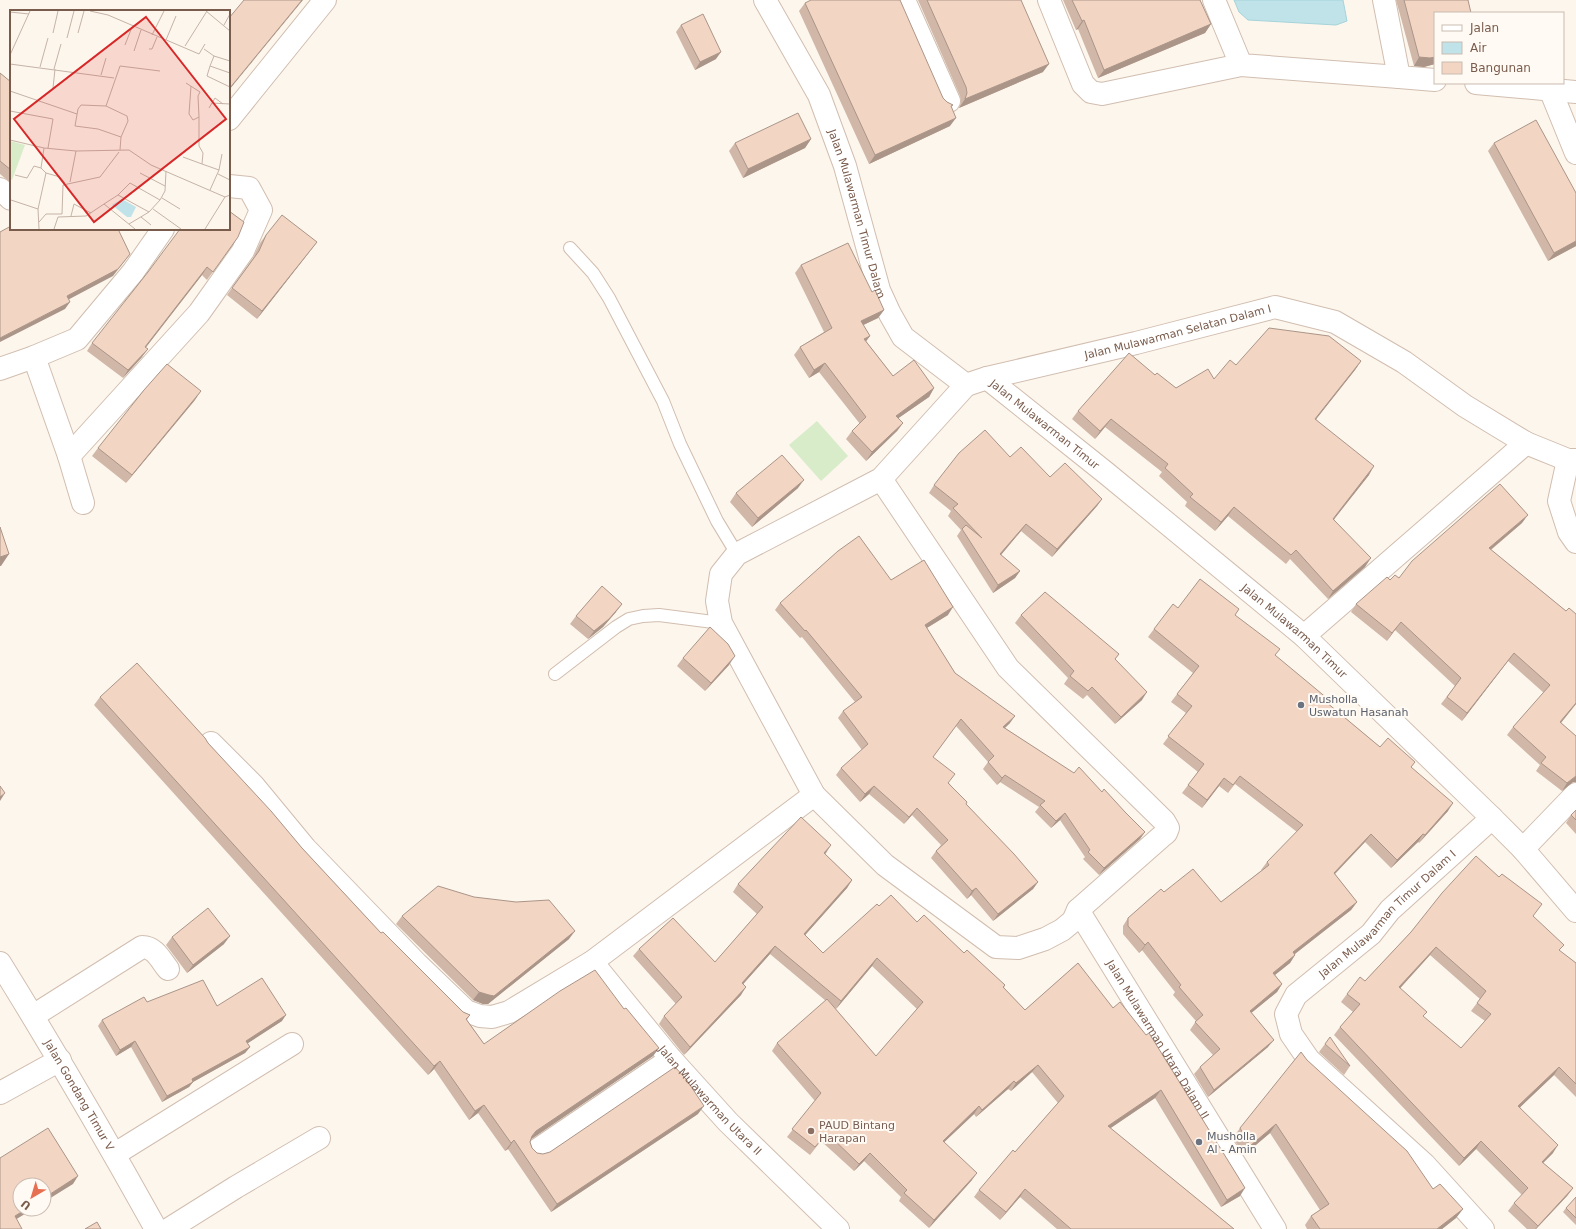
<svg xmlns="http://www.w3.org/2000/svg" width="1576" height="1229" font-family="'DejaVu Sans',sans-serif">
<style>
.green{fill:#d8ecc9}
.water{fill:#bfe3e8;stroke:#a5d3da}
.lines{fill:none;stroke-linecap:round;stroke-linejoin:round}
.service-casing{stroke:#d1beb0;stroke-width:14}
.minor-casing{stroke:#d1beb0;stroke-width:24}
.service{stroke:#fff;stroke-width:12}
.minor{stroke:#fff;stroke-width:22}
.wall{fill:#d1b7a8;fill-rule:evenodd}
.shaded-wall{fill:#aa9588}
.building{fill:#f3d5c3;stroke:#aa9588;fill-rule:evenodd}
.worship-dot{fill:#6b7280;stroke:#fffaf3;stroke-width:1.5}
.education-dot{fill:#8d6e63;stroke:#fffaf3;stroke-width:1.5}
.labels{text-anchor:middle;stroke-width:4;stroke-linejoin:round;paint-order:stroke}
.street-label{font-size:11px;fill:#7a5c4d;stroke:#fffaf3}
.worship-label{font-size:11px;fill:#5b616d;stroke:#fffaf3;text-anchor:start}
.education-label{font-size:11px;fill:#785e54;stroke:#fffaf3;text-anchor:start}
.inset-road{fill:none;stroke:#c5b3a7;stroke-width:1}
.view{fill:#d62828;fill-opacity:0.15;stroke:#d62828;stroke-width:2}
.inset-edge{fill:none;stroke:#7a5c4d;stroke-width:2}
</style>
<rect width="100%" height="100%" fill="#fdf6ec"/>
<!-- green -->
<path class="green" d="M817,421L848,456L821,481L789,445Z"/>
<!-- water -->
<path class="water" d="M1234,0H1343L1347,21L1336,25L1248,20L1239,12Z"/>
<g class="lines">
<defs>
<path id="service" d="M570,248L593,273L609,298L663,401L680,444L717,521L737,554
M555,674L616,627L629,619L643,616L659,615L721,623"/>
<g id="minor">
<path id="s1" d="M765,0L819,95L845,166L879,290L890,314L903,337L966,385L987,378L1136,343L1275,307L1335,322L1404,362L1465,406L1526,443L1568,460H1576"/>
<path d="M904,0L949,101"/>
<path d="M1049,0L1083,84L1091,92L1102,94L1241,65"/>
<path d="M1214,0L1241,65L1399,77"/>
<path d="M1384,0L1399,77L1435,80"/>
<path d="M1476,83L1576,92"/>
<path d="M1550,89L1576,153"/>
<path d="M229,119L325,0"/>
<path d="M0,189L11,199"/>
<path d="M0,369L34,357"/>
<path id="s2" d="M987,378L1106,473L1304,636L1492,818L1523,849L1576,911"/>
<path d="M69,456L199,313L243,251L261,210L249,188L229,186"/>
<path d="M1568,460L1559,501L1569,532L1576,542"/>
<path d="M881,479L1008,668L1164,821L1168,828L1166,833L1161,837L1078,910L1073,921L1062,930L1045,939L1018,948L996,947L885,865L814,795L721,623L717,601L721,574L737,554L881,479L966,385"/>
<path d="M83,503L69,456L34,357L77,339L133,272L163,229"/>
<path d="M1304,636L1526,443"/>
<path d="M211,743L253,785L305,848L417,964L466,1011L480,1016L492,1017L509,1012L592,962L814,795"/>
<path d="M1523,849L1576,794"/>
<path id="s3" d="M1078,910L1275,1229"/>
<path id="s4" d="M592,962L671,1059L728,1122L838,1229"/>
<path id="s5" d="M0,963C54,1050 106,1139 156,1229"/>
<path d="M33,1016L142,947C155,947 160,959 168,969"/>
<path d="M0,1093L60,1060"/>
<path d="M537,1150L671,1059"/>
<path d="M115,1154L292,1044"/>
<path d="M169,1229L236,1187L319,1138"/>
<path id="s6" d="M1483,1229L1425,1165L1309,1060L1291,1034L1286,1014L1296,995L1371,934L1390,910L1492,818"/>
</g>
</defs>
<!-- service casing -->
<use href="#service" class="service-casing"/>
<!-- minor casing -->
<use href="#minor" class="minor-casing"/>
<!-- service -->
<use href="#service" class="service"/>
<!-- minor -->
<use href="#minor" class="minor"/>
</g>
<!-- wall -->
<path class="wall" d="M918,0H1021L1043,72L959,108L961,102L960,96Z
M1063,0H1200L1211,24L1205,33L1098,78L1078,29L1076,30Z
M1396,0H1468L1435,13V64L1424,67L1414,66Z
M805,3L943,98L947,102L953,105L951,107L950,126L869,164L799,11Z
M681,25L716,59L695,70L676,32Z
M0,73L11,82V183L0,174Z
M811,139L805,148L743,178L729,151L735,143Z
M1494,143L1576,193V246L1548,261L1488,151Z
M266,235L317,242L257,319L227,295L253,258L260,243Z
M238,237L207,280L202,275L146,347L142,357L123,378L87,351L92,343Z
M801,265L872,292L884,310L878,318L863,325L870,336L866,341L893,376L934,388L929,397L898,418L903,423L897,431L866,461L846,439L852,431L860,424L819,372L809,378L794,355L800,347L824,332L795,273Z
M1361,361L1355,370L1316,419L1369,475L1334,519L1365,567L1328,599L1290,559L1286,564L1228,516L1215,531L1185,506L1187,502L1159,476L1162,472L1105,427L1095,439L1072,419L1078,411L1155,375L1176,388L1214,379L1236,365Z
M195,400L126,483L92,456L98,448Z
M1010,457L1050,477L1102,499L1097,506L1052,557L1021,531L1001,555L1020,571L1015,578L993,593L957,536L961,530L948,516L951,511L929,493L934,485Z
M798,488L752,527L730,502L736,493Z
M1522,523L1491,550L1566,611L1576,614V704L1561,723L1576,736V782H1573L1562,791L1536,771L1540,765L1507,735L1513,727L1544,693L1508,661L1462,721L1441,704L1455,686L1395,630L1387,641L1351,612L1356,604L1390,580L1399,578Z
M891,580L948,615L927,628L955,673L1010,723L1005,728L1102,792L1145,832L1140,839L1099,875L1083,859L1085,857L1060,820L1051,828L1035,812L1039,807L1000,782L997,785L983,769L988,762L956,726L933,757L949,783L966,804L1038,882L1033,889L993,921L971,895L967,899L931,858L936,851L941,845L912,815L904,824L869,794L860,802L836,775L841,768L862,750L838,718L843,711L855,702L802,637L800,638L775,610L780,603Z
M1178,608L1239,609L1235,615L1275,655L1326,702L1380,747L1415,762L1411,767L1448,811L1419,843L1418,842L1391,868L1365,842L1335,874L1357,902L1351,910L1295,954V955L1290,963L1275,975L1282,984L1277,992L1251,1013L1268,1047L1208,1097L1194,1074L1200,1067L1213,1055L1190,1030L1196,1021L1173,995L1175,992L1142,950L1139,953L1123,934V926L1128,918L1164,892L1221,902L1262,870H1261L1267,862L1297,832L1235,784L1228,793L1219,786L1202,808L1182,793L1198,772L1163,744L1186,713L1171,702L1193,673L1148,637L1154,629Z
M616,612L603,627L588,639L570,624L576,616Z
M1021,615L1119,654L1115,659L1142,700L1115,724L1087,695L1083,699L1064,684L1068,678L1015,623Z
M683,658L729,665L705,691L677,666Z
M100,697L208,743L302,848L381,933L463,1012L470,1015L467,1020L484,1044L624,1009L659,1048L653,1056L531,1139L530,1142L532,1148L537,1153L543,1154L698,1114L551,1212L508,1149L505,1151L478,1113L469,1120L434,1069L428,1075L94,705Z
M1576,810V834L1566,823L1571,815Z
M825,854L852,880L847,888L805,935L823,953L879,906L917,922L964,953L1005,985L1004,988L1025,1010L1078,963L1240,1196L1221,1207L1155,1098L1110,1128L1234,1229H1057L1020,1197L1000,1220L974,1197L979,1190L1015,1152L1058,1103L1032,1072L1011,1091L1008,1089L976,1117L974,1114L944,1142L972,1180L929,1228L899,1201L901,1197L864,1161L854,1171L821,1141L810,1155L787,1137L815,1101L772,1051L777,1043L826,1001L770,954L743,984L741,995L684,1055L659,1024L664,1016L676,1004L633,956L639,949L715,962L757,914L733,892L738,884ZM872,966L917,1009L876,1056L834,1007L836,1009Z
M402,916L569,939L488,1004H483L473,1000L396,924Z
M1533,916L1560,951L1576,963V1097L1554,1075L1520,1107L1553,1153L1543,1163L1573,1188L1567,1196L1536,1229H1527L1508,1211L1514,1203L1522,1195L1476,1149L1459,1166L1334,1035L1340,1027L1353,1012L1341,1002L1347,994L1365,981L1411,932ZM1430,955L1480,999L1471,1011L1485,1021L1461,1048L1423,1017L1400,988Z
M172,937L224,944L187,973L166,945Z
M147,1002L217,1006L282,1021L247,1043L250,1047L245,1053L193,1082L189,1087L162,1102L131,1047L116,1056L98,1026L102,1020Z
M1325,1044L1350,1066L1344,1075L1319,1052Z
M1307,1060L1433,1189L1463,1209L1456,1218L1442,1229H1307L1305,1225L1311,1216L1320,1210L1270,1133L1244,1155L1233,1138L1240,1128Z
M1576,1197V1225L1563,1212L1566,1208Z"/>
<!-- shaded-wall -->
<path class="shaded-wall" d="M302,0H303L229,90V89Z
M1084,20L1078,29L1076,30L1082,21Z
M1211,24L1205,33L1098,78L1104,70Z
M721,52L716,59L695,70L700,62Z
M1419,57H1435V64L1424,67L1414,66Z
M1049,64L1043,72L959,108L965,99Z
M956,118L950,126L869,164L875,155Z
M811,139L805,148L743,178L748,169Z
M1576,241V246L1548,261L1554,253Z
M317,242L311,250L257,319L262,311Z
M130,254L113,276L62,303L67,296Z
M207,267L202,275L140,355L145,347Z
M70,302L65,309L0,342V338Z
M884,310L878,318L855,329L861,321Z
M870,336L864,344V339Z
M148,349L142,357L123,378L128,370Z
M1361,361L1355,370L1310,427L1315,419Z
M825,363L819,372L809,378L814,370Z
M934,388L929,397L890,424L896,416Z
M201,391L195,400L126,483L132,475Z
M1111,419L1105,427L1095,439L1100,431Z
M903,423L897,431L866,461L872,452Z
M1374,466L1369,475L1328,527L1333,519Z
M804,480L798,488L752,527L758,518Z
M1102,499L1097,506L1052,557L1057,549Z
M1234,507L1228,516L1215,531L1221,522Z
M1528,515L1522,523L1483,556L1489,548Z
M1026,524L1021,531L995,562L1000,554Z
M9,554L1,566H0V557Z
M1371,558L1365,567L1328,599L1333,591Z
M1020,571L1015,578L993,593L998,585Z
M622,604L616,612L603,627L588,639L594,631Z
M953,607L948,615L920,632L925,625Z
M1401,622L1395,630L1387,641L1392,633Z
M1514,653L1508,661L1462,721L1467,713Z
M735,656L729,665L705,691L711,683Z
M1147,692L1142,700L1115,724L1121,717Z
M1576,703V704L1555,730L1560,722Z
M1015,716L1010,723L998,734L1003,727Z
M1005,775L1000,782L997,785L1002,778Z
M1576,776V782H1573L1562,791L1567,783Z
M1224,778L1219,786L1202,808L1207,800Z
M874,786L869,794L860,802L865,794Z
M5,793L0,801V797Z
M1453,803L1448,811L1419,843L1425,835Z
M917,808L912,815L904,824L909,817Z
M1065,813L1060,820L1051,828L1056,821Z
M1145,832L1140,839L1099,875L1104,868Z
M1371,834L1365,842L1328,881L1334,873Z
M1423,834L1418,842L1391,868L1397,860Z
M831,845L826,853L819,861L824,853Z
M852,880L847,888L799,942L804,934Z
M1038,882L1033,889L993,921L998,914Z
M976,888L971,895L967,899L972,891Z
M1357,902L1351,910L1287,960L1293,952Z
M575,931L569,939L488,1004H483L473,1000L479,992Z
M230,936L224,944L187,973L193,965Z
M1148,942L1142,950L1139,953L1145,945Z
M775,946L770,954L737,991L742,983Z
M1436,947L1430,955L1394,995L1399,987Z
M1295,955L1290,963L1267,981L1273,973Z
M877,958L872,966L836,1009L841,1001Z
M1282,984L1277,992L1244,1019L1250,1011Z
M746,987L741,995L684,1055L690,1047Z
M286,1015L282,1021L242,1047L246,1041Z
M1274,1040L1268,1047L1208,1097L1214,1090Z
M135,1041L131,1047L116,1056L120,1050Z
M250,1047L245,1053L193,1082L189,1087L162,1102L167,1096L192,1079Z
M659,1048L653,1056L530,1140L532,1136L536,1131Z
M440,1061L434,1069L428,1075L434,1066Z
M1038,1065L1032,1072L1011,1091L1016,1083Z
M1559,1067L1554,1075L1513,1114L1518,1106Z
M1014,1081L1008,1089L976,1117L982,1110Z
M1161,1090L1155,1098L1102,1134L1108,1126Z
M484,1105L478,1113L469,1120L475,1111Z
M704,1106L698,1114L551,1212L557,1204Z
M979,1106L974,1114L937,1149L943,1141Z
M1276,1124L1270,1133L1244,1155L1250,1146Z
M514,1140L508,1149L505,1151L511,1143Z
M1481,1141L1476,1149L1459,1166L1464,1158Z
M1558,1145L1553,1153L1536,1170L1542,1162Z
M870,1153L864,1161L854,1171L859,1164Z
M977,1173L972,1180L929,1228L934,1220Z
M78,1176L73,1184L44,1202V1198Z
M1245,1188L1240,1196L1221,1207L1227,1200Z
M1573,1188L1567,1196L1536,1229H1535L1538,1226Z
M1025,1189L1020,1197L1000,1220L1006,1212Z
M26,1209H33L10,1223L15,1216Z
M1463,1209L1456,1218L1442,1229H1437Z"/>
<!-- building -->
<path class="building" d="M244,0H302L229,89V18Z
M811,0H900L943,98L947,102L953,105L951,106L956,118L875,155L805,3Z
M927,0H1021L1049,64L965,99L967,93L966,87Z
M1072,0H1200L1211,24L1104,70L1084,20L1082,21Z
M1404,0H1468L1471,13H1435V57L1430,58L1419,57Z
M703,14L721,52L700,62L681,25Z
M0,73L11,82V170L0,161Z
M798,113L811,139L748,169L735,143Z
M1536,120L1576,193V241L1554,253L1494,143Z
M229,211L244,222L238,237L213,272L207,267L145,347L148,349L128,370L92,343L148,272L180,229H229Z
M282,215L317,242L262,311L232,288L259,251L266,235Z
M11,226V229H118L130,254L118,269L67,296L70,302L0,338V232Z
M848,243L872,292L875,290L884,310L861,321L870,336L864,339L893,376L914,360L934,388L896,416L903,423L872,452L852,431L866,417L825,363L814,370L800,347L832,328L801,265Z
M1269,328L1329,336L1361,361L1315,419L1374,466L1333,519L1371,558L1333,591L1296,550L1291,555L1234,507L1221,522L1190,497L1193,494L1165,468L1168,464L1111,419L1100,431L1078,411L1129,353L1155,375L1157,373L1176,388L1208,369L1214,379L1230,360L1236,365Z
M167,364L201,391L132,475L98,448L144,390Z
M985,430L1010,457L1021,447L1050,477L1065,463L1102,499L1057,549L1026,524L1000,554L1020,571L998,585L962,529L966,525L982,538L953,508L958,504L934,485L959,453Z
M782,455L804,480L758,518L736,493Z
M1500,484L1528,515L1489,548L1566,611L1569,608L1576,614V703L1560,722L1576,736V776L1567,783L1541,763L1546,757L1513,727L1550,685L1514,653L1467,713L1447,697L1461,678L1401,622L1392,633L1356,604L1387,577L1390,580L1395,575L1399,578L1412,561Z
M0,527L9,554L0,557Z
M859,536L891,580L924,560L953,607L925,625L955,673L1015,716L1003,727L1074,773L1079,767L1102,792L1104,789L1125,812L1145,832L1104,868L1088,852L1090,850L1065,813L1056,821L1040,805L1045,801L1005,775L1002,778L988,762L994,756L961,719L933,757L955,774L948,783L967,802L966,804L1014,854L1038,882L998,914L976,888L972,891L936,851L948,840L917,808L909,817L874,786L865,794L841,768L868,744L843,711L862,697L806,630L805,631L780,603L838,551Z
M1200,579L1239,609L1235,615L1280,649L1275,655L1328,699L1326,702L1380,747L1388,738L1415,762L1411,767L1453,803L1425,835L1423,834L1397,860L1371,834L1334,873L1357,902L1293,952L1295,955L1273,973L1282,984L1250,1011L1274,1040L1214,1090L1200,1067L1220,1049L1195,1022L1203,1015L1179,987L1181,985L1148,942L1145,945L1128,926V918L1161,889L1164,892L1193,869L1221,902L1269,865L1267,862L1303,825L1240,776L1233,785L1224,778L1207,800L1188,785L1204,764L1168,736L1192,706L1177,694L1199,666L1154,629L1173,604L1178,608Z
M602,586L622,604L609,619L594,631L576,616Z
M1045,592L1119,654L1115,659L1147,692L1121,717L1092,687L1088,691L1070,676L1074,671L1021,615Z
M710,627L728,644L735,656L711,683L683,658Z
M137,663L205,738L208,743L271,811L302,848L381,933L383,932L463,1012L470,1015L466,1019L484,1044L560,991L595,970L624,1009L626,1008L659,1048L536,1131L532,1136L530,1142L532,1148L537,1153L543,1154L550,1152L675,1067L686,1079L704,1106L557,1204L514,1140L511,1143L484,1105L475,1111L440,1061L434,1066L100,697Z
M0,786L5,793L0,797Z
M1576,810V820L1571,815Z
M801,817L831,845L824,853L852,880L804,934L823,953L877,904L879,906L891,895L917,922L924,915L964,953L967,950L1005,985L1003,987L1025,1010L1078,963L1113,1008L1120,1002L1146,1035L1149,1033L1245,1188L1227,1200L1161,1090L1108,1126L1234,1229H1071L1025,1189L1006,1212L979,1190L1013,1150L1015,1152L1064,1096L1038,1065L1016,1083L1014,1081L982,1110L979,1106L943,1141L977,1173L934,1220L904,1193L907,1190L870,1153L859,1164L827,1133L815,1147L792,1129L821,1093L777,1043L827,999L876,1056L923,1002L877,958L841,1001L775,946L742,983L746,987L690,1047L664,1016L682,997L639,949L673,918L715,962L763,907L738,884Z
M1476,856L1499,877L1502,874L1542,904L1533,916L1564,945L1559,950L1576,963V1084L1559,1067L1518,1106L1558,1145L1542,1162L1573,1188L1538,1226L1514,1203L1528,1188L1481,1141L1464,1158L1340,1027L1360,1004L1347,994L1360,977L1365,981L1411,932L1442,893ZM1436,947L1486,991L1477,1003L1491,1014L1461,1048L1423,1016L1427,1012L1399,987Z
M438,886L474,897L516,902L549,900L575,931L494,996L489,995L479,992L402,916Z
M208,908L230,936L193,965L172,937Z
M262,978L286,1015L246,1041L250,1047L192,1079L193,1082L167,1096L135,1041L120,1050L102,1020L144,997L147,1002L203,980L217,1006Z
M1330,1037L1350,1066L1325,1044Z
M1301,1052L1307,1060L1407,1151L1433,1189L1440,1184L1463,1209L1437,1229H1320L1311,1216L1329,1204L1276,1124L1250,1146L1240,1128Z
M48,1128L78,1176L44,1198V1185H20V1209H26L15,1216L22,1229H0V1158Z
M1576,1197V1218L1566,1208Z
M97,1222L101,1229H85Z"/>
<!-- markers -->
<g class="worship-dot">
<circle cx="1301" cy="705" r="4"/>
<circle cx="1199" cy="1142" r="4"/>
</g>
<circle class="education-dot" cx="811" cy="1131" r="4"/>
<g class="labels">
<!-- street labels -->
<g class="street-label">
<text dy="4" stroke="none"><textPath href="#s1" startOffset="234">Jalan Mulawarman Timur Dalam</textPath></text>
<text dy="4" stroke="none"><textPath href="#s1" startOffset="664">Jalan Mulawarman Selatan Dalam I</textPath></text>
<text dy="4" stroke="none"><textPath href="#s2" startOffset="74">Jalan Mulawarman Timur</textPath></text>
<text dy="4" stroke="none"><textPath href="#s2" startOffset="398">Jalan Mulawarman Timur</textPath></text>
<text dy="4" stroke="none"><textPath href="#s6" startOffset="439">Jalan Mulawarman Timur Dalam I</textPath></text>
<text dy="4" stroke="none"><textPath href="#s3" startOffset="152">Jalan Mulawarman Utara Dalam II</textPath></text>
<text dy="4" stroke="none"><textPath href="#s5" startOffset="154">Jalan Gondang Timur V</textPath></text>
<text dy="4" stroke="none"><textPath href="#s4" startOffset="182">Jalan Mulawarman Utara II</textPath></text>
</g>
<!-- worship labels -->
<g class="worship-label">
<text x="1309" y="703">Musholla<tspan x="1309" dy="13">Uswatun Hasanah</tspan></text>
<text x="1207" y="1140">Musholla<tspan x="1207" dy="13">Al - Amin</tspan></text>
</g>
<!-- education labels -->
<g class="education-label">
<text x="819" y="1129">PAUD Bintang<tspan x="819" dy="13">Harapan</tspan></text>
</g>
</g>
<!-- overview -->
<g transform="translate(10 10)">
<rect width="220" height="220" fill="#fdf6ec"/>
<path d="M0,131L15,135L2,170L0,169Z" fill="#d8ecc9"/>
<path d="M112,189L126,197L121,207H117L102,195Z" fill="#bfe3e8"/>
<path class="inset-road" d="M80,1L98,5L189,44L195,34M196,1L220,21M0,2L19,4M214,15L220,4M43,23L48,1M68,23L74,1M142,25L154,1M57,28L64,1M156,30L166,6M115,35L122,17M175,36L197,1M139,39H142L147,27M194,39L204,46M124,41L131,20M0,45L20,1M0,54L104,68M200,56L204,46L220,51M30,57L38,28M44,59L51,34M220,63L200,56L197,66L220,77M91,65L96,48M176,73L190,82L188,86L189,107M181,76L179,104L183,110L189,107V136L193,143L192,154L209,160M43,78L45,59M0,81L67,104M202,93L220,94M96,96L110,56L150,61M199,98L205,88L213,94M0,101L43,109L38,138M0,130L34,138L66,141L119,140L141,155L215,187M110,140L111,127L118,111L117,106L96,96L71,95L68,99L65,116L88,119L111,127M173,147L192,154M36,163L50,167L55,173M130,163L155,176M208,164L220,170M5,165L17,168L24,156L31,158M60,172L66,141M200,180L209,160L212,144M108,185L120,173L150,190M152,188L170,199M1,190L28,199L36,163L31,158L34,138M94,194L108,185L139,202M28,199L29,219M143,199L171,219M61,206L64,194L81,203M131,207L141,215M29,212L36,204H52L53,175L90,167L109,142M119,214L139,202L150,190L155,181L156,161M44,219L48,207L76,206L94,194L125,219M195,219L215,187L220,185"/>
<path class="view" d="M136,7L216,109L84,212L4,109Z"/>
<rect width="220" height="220" class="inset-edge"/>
</g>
<!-- legend -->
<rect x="1434" y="12" width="130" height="72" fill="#fffaf3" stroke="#cabbb1"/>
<rect x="1442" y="25" width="20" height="6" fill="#ffffff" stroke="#cabbb1"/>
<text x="1470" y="32" font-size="12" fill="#7a5c4d">Jalan</text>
<rect x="1442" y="42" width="20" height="12" fill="#bfe3e8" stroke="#cabbb1"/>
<text x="1470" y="52" font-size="12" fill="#7a5c4d">Air</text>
<rect x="1442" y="62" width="20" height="12" fill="#f3d5c3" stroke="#cabbb1"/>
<text x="1470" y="72" font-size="12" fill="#7a5c4d">Bangunan</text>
<!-- north arrow -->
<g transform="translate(32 1197) rotate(218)"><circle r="19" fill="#fffaf3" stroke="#cabbb1"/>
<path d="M0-3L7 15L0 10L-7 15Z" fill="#e76f51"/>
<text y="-6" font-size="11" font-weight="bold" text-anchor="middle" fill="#7a5c4d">U</text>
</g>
</svg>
